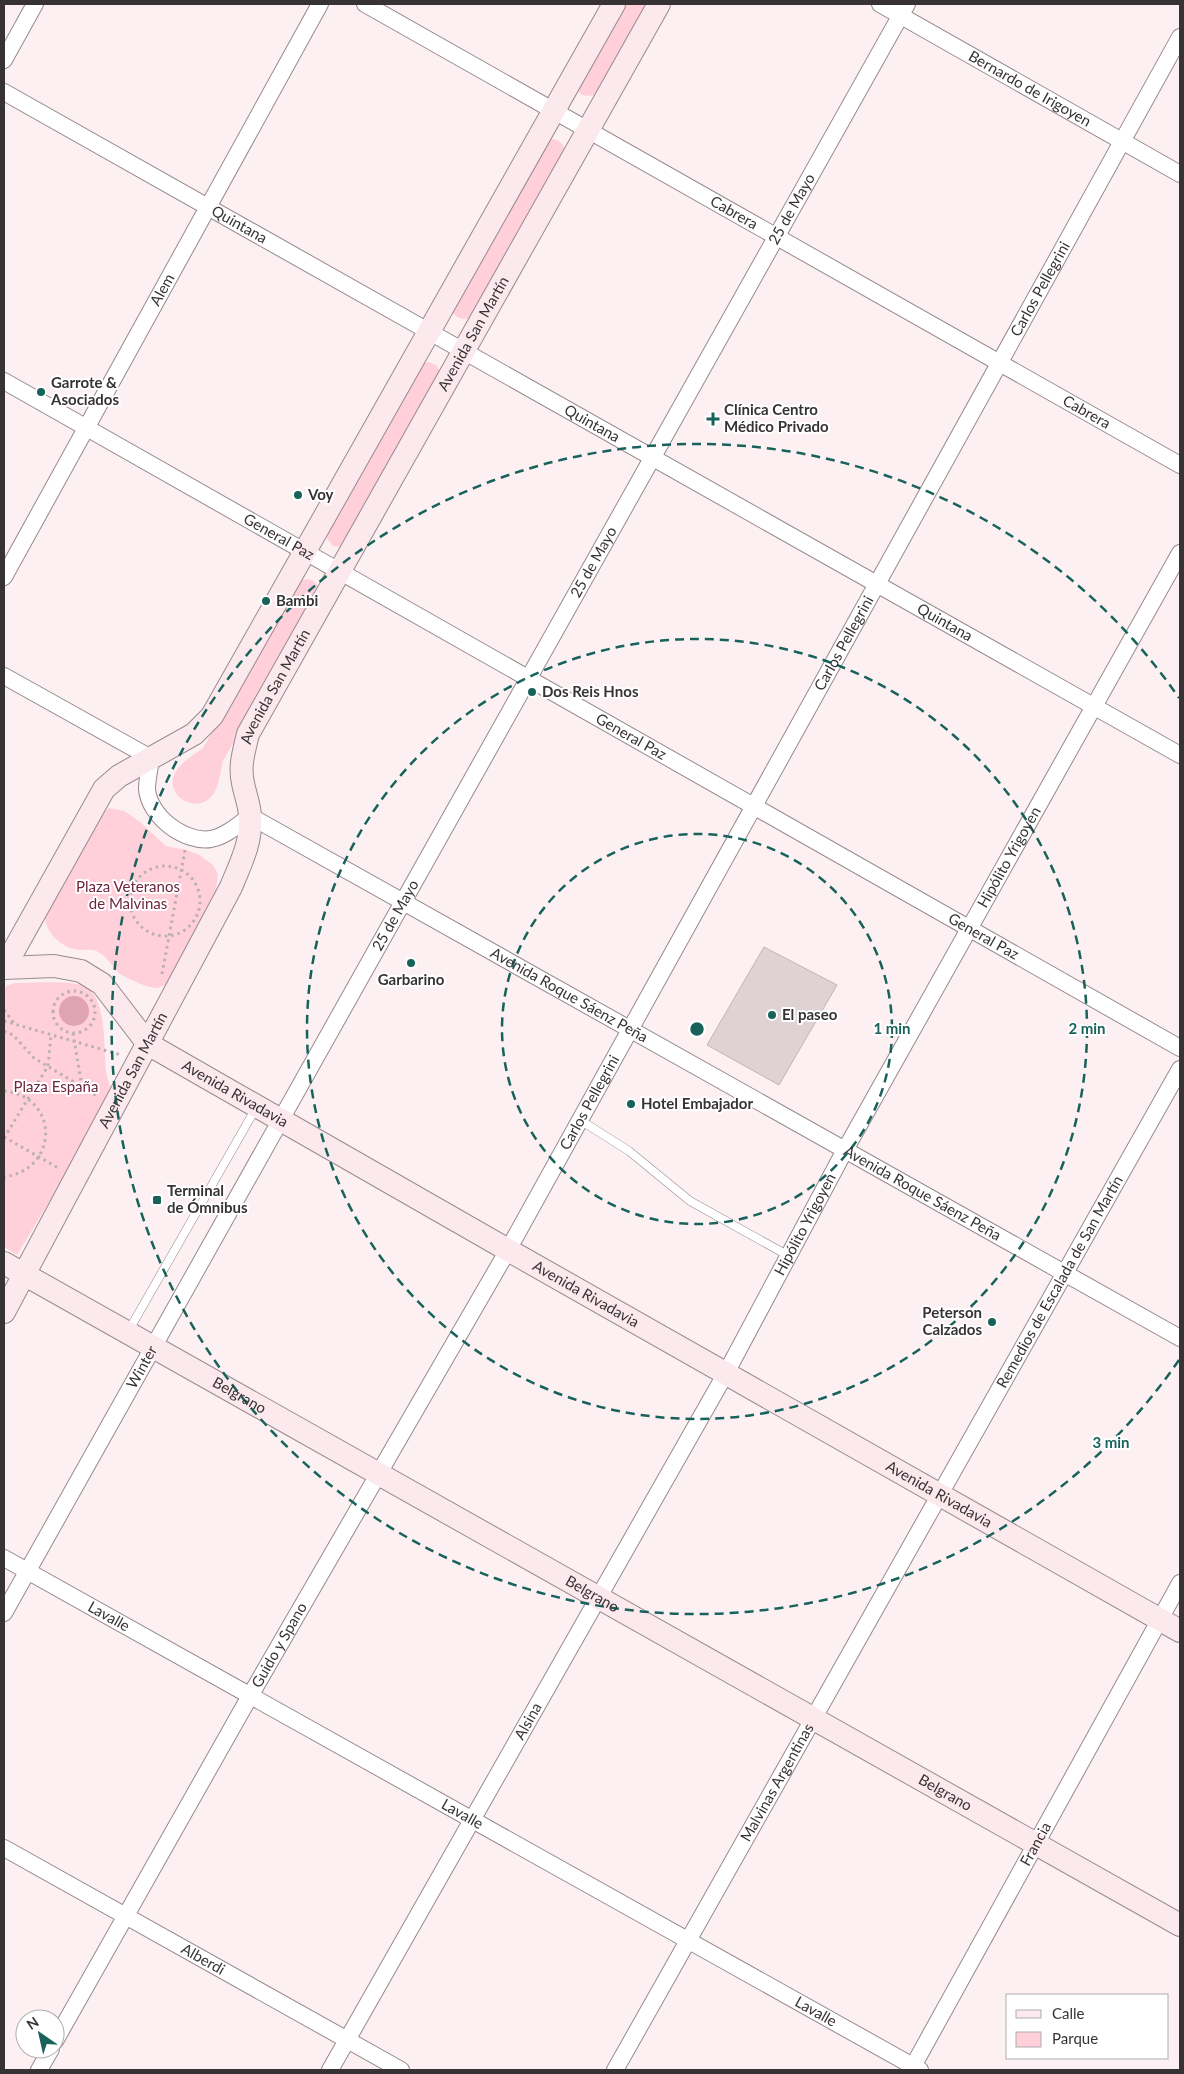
<svg xmlns="http://www.w3.org/2000/svg" width="1184" height="2074" font-family="Lato,sans-serif">
<style>
.green{fill:#ffcfda}
.water{fill:#dfa4b2}
.building{fill:#ded2d4;stroke:#c0b4b6}
.lines{fill:none;stroke-linecap:round;stroke-linejoin:round}
.service-casing{stroke:#968a8d;stroke-width:9}
.minor-casing{stroke:#968a8d;stroke-width:18}
.secondary-casing{stroke:#968a8d;stroke-width:24}
.path{stroke:#bab0b2;stroke-width:3;stroke-dasharray:2.5 4;stroke-linecap:butt}
.service{stroke:#fff;stroke-width:8}
.minor{stroke:#fff;stroke-width:16}
.secondary{stroke:#fce9ee;stroke-width:22}
.ring{fill:none;stroke:#17625a;stroke-width:2.5;stroke-dasharray:9 6}
.poi-dot{fill:#17625a;stroke:#fff;stroke-width:2}
.labels{text-anchor:middle;stroke-width:4;stroke-linejoin:round;paint-order:stroke}
.street-label{font-size:15px;fill:#373334;stroke:#fff}
.poi-label{font-size:15px;font-weight:bold;fill:#373334;stroke:#fff;text-anchor:start}
.park-label{font-size:15px;fill:#6d263d;stroke:#fff}
.centre{fill:#17625a;stroke:#fff;stroke-width:2.5}
.ring-label{font-size:15px;text-anchor:middle;font-weight:bold;fill:#17625a;stroke:#fff;stroke-width:4;stroke-linejoin:round;paint-order:stroke}
</style>
<rect width="100%" height="100%" fill="#fdf0f3"/>
<!-- green -->
<path class="green" d="M621,4H647L595,95C586,97 581,96 576,88Z
M553,139C561,141 565,145 565,154L471,318C462,320 458,319 452,312L545,142Z
M429,362L436,365L440,371L340,547L333,546L327,539L328,531L423,363Z
M308,579C319,582 320,589 316,598L223,761C220,772 219,790 210,798C195,813 166,796 174,775C179,763 194,755 203,748L296,585L302,580Z
M109,808L124,811L139,821L166,846L187,850L199,855L213,865L218,874L216,889L169,983C166,984 161,987 158,988C150,989 125,978 119,973C112,967 108,958 100,953C91,947 83,952 74,949C60,946 46,932 45,917L98,818Z
M15,983C30,983 71,980 84,986C108,997 103,1048 106,1071C107,1080 112,1088 112,1097L17,1255L4,1247V990L6,986Z"/>
<!-- water -->
<path class="water" d="M59 1011a15 15 0 1 1 30 0a15 15 0 1 1-30 0Z"/>
<!-- building -->
<path class="building" d="M764,947L837,985L779,1085L707,1045Z"/>
<g class="lines">
<defs>
<path id="service" d="M580,1120L629,1151L690,1201L789,1256
M129,1330L256,1108"/>
<g id="minor">
<path id="s1" d="M365,4L1180,465"/>
<path id="s2" d="M880,4L1180,174"/>
<path d="M4,60L35,4"/>
<path id="s3" d="M4,92L1180,755"/>
<path id="s4" d="M4,381L1180,1048"/>
<path id="s5" d="M4,577L320,4"/>
<path id="s6" d="M4,676L151,758C150,768 147,779 147,789C149,816 184,843 211,839C226,836 238,825 250,816L1180,1338"/>
<path id="s7" d="M4,1558L920,2070"/>
<path id="s8" d="M4,1613L907,4"/>
<path id="s9" d="M4,1848L401,2070"/>
<path id="s10" d="M55,2041L250,1696L508,1250L1180,37"/>
<path d="M39,2070L51,2049"/>
<path id="s11" d="M330,2070L726,1373L845,1150L1180,553"/>
<path id="s12" d="M615,2070L1180,1069"/>
<path id="s13" d="M911,2070L1180,1583"/>
</g>
<g id="secondary">
<path id="s14" d="M4,968L54,966L81,971L102,984L148,1044L508,1250L1180,1631"/>
<path d="M4,968L104,789L119,776L194,734L212,716L614,4"/>
<path id="s15" d="M4,1263L1180,1925"/>
<path id="s16" d="M4,1312L231,887C240,865 252,842 250,817C250,806 245,794 243,783C239,766 244,751 248,734L659,4"/>
</g>
</defs>
<!-- service casing -->
<use href="#service" class="service-casing"/>
<!-- minor casing -->
<use href="#minor" class="minor-casing"/>
<!-- secondary casing -->
<use href="#secondary" class="secondary-casing"/>
<!-- path -->
<path class="path" d="M130 901a35 35 0 1 1 70 0a35 35 0 1 1-70 0Z
M162,974L185,850
M53 1012a21 21 0 1 1 42 0a21 21 0 1 1-42 0Z
M4,1010L14,1023
M4,1021L121,1055
M4,1031L13,1035L34,1058L99,1097
M73,1033L82,1087
M4,1091C59,1096 60,1169 4,1177
M4,1137L60,1169
M4,1138L48,1066L51,1035"/>
<!-- service -->
<use href="#service" class="service"/>
<!-- minor -->
<use href="#minor" class="minor"/>
<!-- secondary -->
<use href="#secondary" class="secondary"/>
</g>
<!-- distance rings -->
<g class="ring">
<circle cx="697" cy="1029" r="195"/>
<circle cx="697" cy="1029" r="390"/>
<path d="M1179 1360A585 585 0 1 1 1179 698"/>
</g>
<!-- markers -->
<g class="poi-dot">
<circle cx="41" cy="392" r="5"/>
<path d="M710.5 411.5h5v5h5v5h-5v5h-5v-5h-5v-5h5z"/>
<circle cx="298" cy="495" r="5"/>
<circle cx="266" cy="601" r="5"/>
<circle cx="532" cy="692" r="5"/>
<circle cx="411" cy="963" r="5"/>
<circle cx="772" cy="1015" r="5"/>
<circle cx="631" cy="1104" r="5"/>
<rect x="152" y="1195" width="10" height="10" rx="2.5"/>
<circle cx="992" cy="1322" r="5"/>
</g>
<g class="labels">
<!-- street labels -->
<g class="street-label">
<text dy="5" stroke="none"><textPath href="#s2" startOffset="172">Bernardo de Irigoyen</textPath></text>
<text dy="5" stroke="none"><textPath href="#s8" startOffset="1610">25 de Mayo</textPath></text>
<text dy="5" stroke="none"><textPath href="#s1" startOffset="424">Cabrera</textPath></text>
<text dy="5" stroke="none"><textPath href="#s3" startOffset="270">Quintana</textPath></text>
<text dy="5" stroke="none"><textPath href="#s5" startOffset="328">Alem</textPath></text>
<text dy="5" stroke="none"><textPath href="#s10" startOffset="2010">Carlos Pellegrini</textPath></text>
<text dy="5" stroke="none"><textPath href="#s16" startOffset="1099">Avenida San Martín</textPath></text>
<text dy="5" stroke="none"><textPath href="#s1" startOffset="829">Cabrera</textPath></text>
<text dy="5" stroke="none"><textPath href="#s3" startOffset="675">Quintana</textPath></text>
<text dy="5" stroke="none"><textPath href="#s4" startOffset="316">General Paz</textPath></text>
<text dy="5" stroke="none"><textPath href="#s8" startOffset="1205">25 de Mayo</textPath></text>
<text dy="5" stroke="none"><textPath href="#s3" startOffset="1080">Quintana</textPath></text>
<text dy="5" stroke="none"><textPath href="#s10" startOffset="1605">Carlos Pellegrini</textPath></text>
<text dy="5" stroke="none"><textPath href="#s16" startOffset="694">Avenida San Martín</textPath></text>
<text dy="5" stroke="none"><textPath href="#s4" startOffset="721">General Paz</textPath></text>
<text dy="5" stroke="none"><textPath href="#s11" startOffset="1390">Hipólito Yrigoyen</textPath></text>
<text dy="5" stroke="none"><textPath href="#s8" startOffset="800">25 de Mayo</textPath></text>
<text dy="5" stroke="none"><textPath href="#s4" startOffset="1126">General Paz</textPath></text>
<text dy="5" stroke="none"><textPath href="#s6" startOffset="700">Avenida Roque Sáenz Peña</textPath></text>
<text dy="5" stroke="none"><textPath href="#s16" startOffset="274">Avenida San Martín</textPath></text>
<text dy="5" stroke="none"><textPath href="#s14" startOffset="278">Avenida Rivadavia</textPath></text>
<text dy="5" stroke="none"><textPath href="#s10" startOffset="1080">Carlos Pellegrini</textPath></text>
<text dy="5" stroke="none"><textPath href="#s6" startOffset="1105">Avenida Roque Sáenz Peña</textPath></text>
<text dy="5" stroke="none"><textPath href="#s11" startOffset="970">Hipólito Yrigoyen</textPath></text>
<text dy="5" stroke="none"><textPath href="#s12" startOffset="905">Remedios de Escalada de San Martín</textPath></text>
<text dy="5" stroke="none"><textPath href="#s14" startOffset="682">Avenida Rivadavia</textPath></text>
<text dy="5" stroke="none"><textPath href="#s8" startOffset="282">Winter</textPath></text>
<text dy="5" stroke="none"><textPath href="#s15" startOffset="270">Belgrano</textPath></text>
<text dy="5" stroke="none"><textPath href="#s14" startOffset="1088">Avenida Rivadavia</textPath></text>
<text dy="5" stroke="none"><textPath href="#s15" startOffset="675">Belgrano</textPath></text>
<text dy="5" stroke="none"><textPath href="#s7" startOffset="120">Lavalle</textPath></text>
<text dy="5" stroke="none"><textPath href="#s10" startOffset="455">Guido y Spano</textPath></text>
<text dy="5" stroke="none"><textPath href="#s11" startOffset="401">Alsina</textPath></text>
<text dy="5" stroke="none"><textPath href="#s12" startOffset="330">Malvinas Argentinas</textPath></text>
<text dy="5" stroke="none"><textPath href="#s15" startOffset="1080">Belgrano</textPath></text>
<text dy="5" stroke="none"><textPath href="#s7" startOffset="525">Lavalle</textPath></text>
<text dy="5" stroke="none"><textPath href="#s13" startOffset="258">Francia</textPath></text>
<text dy="5" stroke="none"><textPath href="#s9" startOffset="228">Alberdi</textPath></text>
<text dy="5" stroke="none"><textPath href="#s7" startOffset="930">Lavalle</textPath></text>
</g>
<!-- poi labels -->
<g class="poi-label">
<text x="51" y="388">Garrote &amp;<tspan x="51" dy="17">Asociados</tspan></text>
<text x="724" y="415">Clínica Centro<tspan x="724" dy="17">Médico Privado</tspan></text>
<text x="308" y="500">Voy</text>
<text x="276" y="606">Bambi</text>
<text x="542" y="697">Dos Reis Hnos</text>
<text x="411" y="985" text-anchor="middle">Garbarino</text>
<text x="782" y="1020">El paseo</text>
<text x="641" y="1109">Hotel Embajador</text>
<text x="167" y="1196">Terminal<tspan x="167" dy="17">de Ómnibus</tspan></text>
<text x="982" y="1318" text-anchor="end">Peterson<tspan x="982" dy="17">Calzados</tspan></text>
</g>
<!-- park labels -->
<g class="park-label">
<text x="128" y="892">Plaza Veteranos<tspan x="128" dy="17">de Malvinas</tspan></text>
<text x="56" y="1092">Plaza España</text>
</g>
</g>
<circle cx="697" cy="1029" r="8" class="centre"/>
<g class="ring-label">
<text x="892" y="1034">1 min</text>
<text x="1087" y="1034">2 min</text>
<text x="1111" y="1448">3 min</text>
</g>
<!-- border -->
<rect width="1184" height="2074" fill="none" stroke="#373334" stroke-width="10"/>
<!-- legend -->
<rect x="1006" y="1994" width="162" height="65" fill="#ffffff" stroke="#afadae"/>
<rect x="1016" y="2010" width="25" height="8" fill="#fce9ee" stroke="#afadae"/>
<text x="1052" y="2019" font-size="15" fill="#373334">Calle</text>
<rect x="1016" y="2032" width="25" height="15" fill="#ffcfda" stroke="#afadae"/>
<text x="1052" y="2044" font-size="15" fill="#373334">Parque</text>
<!-- north arrow -->
<g transform="translate(40 2034) rotate(326)"><circle r="24" fill="#ffffff" stroke="#afadae"/>
<path d="M0-4L9 19L0 12L-9 19Z" fill="#17625a"/>
<text y="-8" font-size="14" font-weight="bold" text-anchor="middle" fill="#373334">N</text>
</g>
</svg>
